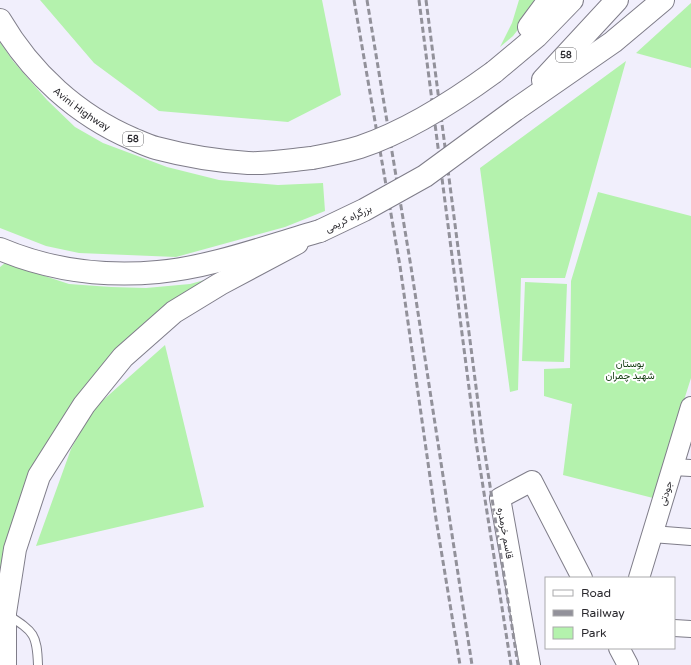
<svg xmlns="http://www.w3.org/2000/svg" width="691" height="665" font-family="'Varela Round',Vazirmatn,sans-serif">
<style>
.green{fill:#b4f2ad}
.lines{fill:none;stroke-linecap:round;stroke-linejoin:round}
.service-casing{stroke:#7f7d89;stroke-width:10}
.minor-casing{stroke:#7f7d89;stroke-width:18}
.tertiary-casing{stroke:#7f7d89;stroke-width:22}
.primary-casing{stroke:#7f7d89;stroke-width:24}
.trunk-casing{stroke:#7f7d89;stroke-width:24}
.service{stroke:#fff;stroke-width:8}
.minor{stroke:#fff;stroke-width:16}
.tertiary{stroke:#fff;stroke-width:20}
.primary{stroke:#fff;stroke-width:22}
.trunk{stroke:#fff;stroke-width:22}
.rail{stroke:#92919a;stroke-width:3;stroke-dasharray:6 3;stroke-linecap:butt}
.trunk-bridge-casing{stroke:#7f7d89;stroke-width:24;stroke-linecap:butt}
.trunk-bridge{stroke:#fff;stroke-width:22}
.labels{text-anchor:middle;stroke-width:4;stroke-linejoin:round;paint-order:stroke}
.shield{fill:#fff;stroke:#6b6a6d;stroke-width:1}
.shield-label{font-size:9px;font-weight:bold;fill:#2b2a2f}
.street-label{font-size:10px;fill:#2b2a2f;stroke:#fff}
.park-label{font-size:10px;fill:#10390d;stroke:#fff}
</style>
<rect width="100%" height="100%" fill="#f1effc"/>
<!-- green -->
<path class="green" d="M40,0H322L341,95L288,122L159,111L94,63Z
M519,0H541L513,36L500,47L512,23Z
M691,3V68L636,53Z
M0,42L13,61L47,100L75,127L103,143L167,167L219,180L278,185L323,183L325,211L285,227L176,257L79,253L46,246L0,228Z
M626,61L565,278H521L518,390L510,392L480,168Z
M598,192L691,216V378L653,498L563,475L572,404L544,396V369L570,368L571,281Z
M5,263L69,284L111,287L146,288L190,284L219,276L97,375L0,580V267Z
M525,282L567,284L564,362L522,361Z
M165,345L204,507L36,546L71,449L92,410Z"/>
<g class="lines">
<defs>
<path id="service" d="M8,615C34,632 37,634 38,665"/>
<path id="minor" d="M673,467L691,468
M652,534L691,537
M674,628L691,629"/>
<path id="tertiary" d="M639,578L691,407
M619,648L628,665
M530,665L500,498L532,481L582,578"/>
<path id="primary" d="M5,665V613L15,549L39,476L84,405L123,357L174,312L220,284L297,243"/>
<g id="trunk">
<path id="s1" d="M0,20C31,73 77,115 133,139C140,142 148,146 156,148C186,156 217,161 248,163C269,164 291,160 312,158"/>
<path d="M529,27L549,0"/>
<path d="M494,72L537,36L572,0"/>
<path d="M543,80L617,0"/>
<path d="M515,110L613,42L663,0"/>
<path d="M0,249C50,270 104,277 158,272C213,267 267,246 320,231"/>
</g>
</defs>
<!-- service casing -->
<use href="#service" class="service-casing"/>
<!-- minor casing -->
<use href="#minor" class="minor-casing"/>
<!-- tertiary casing -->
<use href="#tertiary" class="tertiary-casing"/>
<!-- primary casing -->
<use href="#primary" class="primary-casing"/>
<!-- trunk casing -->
<use href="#trunk" class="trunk-casing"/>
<!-- service -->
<use href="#service" class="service"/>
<!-- minor -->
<use href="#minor" class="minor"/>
<!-- tertiary -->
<use href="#tertiary" class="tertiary"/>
<!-- primary -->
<use href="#primary" class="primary"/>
<!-- trunk -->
<use href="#trunk" class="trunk"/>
<!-- rail -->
<path class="rail" d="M354,0L400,266L436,519L460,665
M367,0L411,267L472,665
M419,0L476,442L511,665
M426,0L483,441L518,665"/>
<defs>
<path id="trunk-bridge" d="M312,158C327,155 344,152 360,147C408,131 453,102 494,72
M320,231L364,210L425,176L515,110"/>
</defs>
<!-- trunk-bridge casing -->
<use href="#trunk-bridge" class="trunk-bridge-casing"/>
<!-- trunk-bridge -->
<use href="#trunk-bridge" class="trunk-bridge"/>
</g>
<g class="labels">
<!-- shield labels -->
<g class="shield">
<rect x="556" y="48" width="20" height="14" rx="3"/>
<rect x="123" y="132" width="20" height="14" rx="3"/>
</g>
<g class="shield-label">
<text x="566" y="58">58</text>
<text x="133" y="142">58</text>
</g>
<!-- street labels -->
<g class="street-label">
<text dy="4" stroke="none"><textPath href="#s1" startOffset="122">Avini Highway</textPath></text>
<text transform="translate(348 218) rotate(-26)" y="4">بزرگراه کریمی</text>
<text transform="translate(665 493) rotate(-73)" y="4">جودتی</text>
<text transform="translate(506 533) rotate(80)" y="4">قاسم خرمدره</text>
</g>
<!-- park labels -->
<g class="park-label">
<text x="630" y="367">بوستان<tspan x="630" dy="12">شهید چمران</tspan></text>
</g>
</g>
<!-- legend -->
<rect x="545" y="577" width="130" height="72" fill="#ffffff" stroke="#aaaaac"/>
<rect x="553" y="590" width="20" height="6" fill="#ffffff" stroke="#aaaaac"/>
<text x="581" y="597" font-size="12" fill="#2b2a2f">Road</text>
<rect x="553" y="610" width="20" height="6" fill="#92919a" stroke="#aaaaac"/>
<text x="581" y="617" font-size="12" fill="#2b2a2f">Railway</text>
<rect x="553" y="627" width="20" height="12" fill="#b4f2ad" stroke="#aaaaac"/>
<text x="581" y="637" font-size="12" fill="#2b2a2f">Park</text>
</svg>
